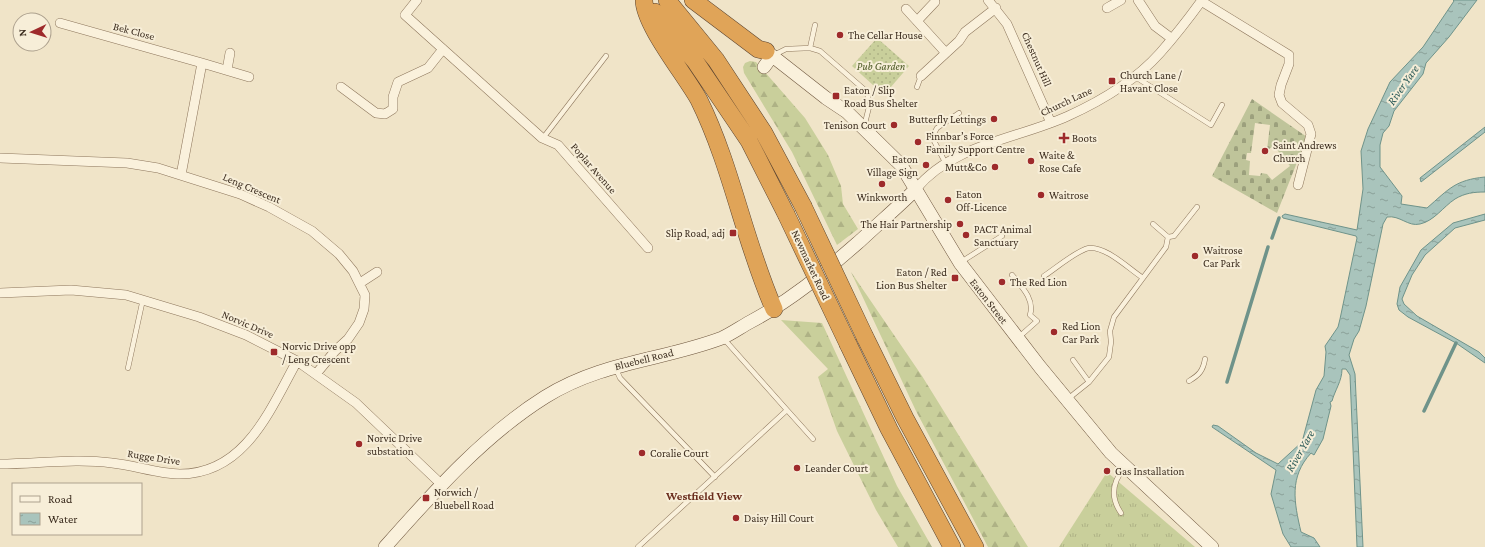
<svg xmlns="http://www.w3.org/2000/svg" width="1485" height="547" font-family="'Crimson Pro',serif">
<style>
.grass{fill:url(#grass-tufts)}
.forest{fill:url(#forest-firs)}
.cemetery{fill:url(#cemetery-stones);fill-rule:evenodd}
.garden{fill:url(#garden-dots)}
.water{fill:url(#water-ripples);stroke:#6f938a}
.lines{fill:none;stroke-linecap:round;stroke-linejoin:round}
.stream{stroke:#6f938a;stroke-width:3.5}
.lane-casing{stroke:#8d765c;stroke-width:5.5}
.street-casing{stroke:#8d765c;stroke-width:10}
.secondary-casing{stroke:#6f573f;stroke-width:14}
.highway-casing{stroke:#5b4430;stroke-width:18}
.lane{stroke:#faf1dc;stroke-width:4.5}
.street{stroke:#faf1dc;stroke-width:9}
.secondary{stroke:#faf1dc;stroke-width:13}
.highway{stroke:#e0a458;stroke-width:17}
.highway-bridge-casing{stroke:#5b4430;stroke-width:18;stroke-linecap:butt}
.highway-bridge{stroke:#e0a458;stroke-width:17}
.poi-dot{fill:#9e2a2b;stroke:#f7eed8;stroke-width:1.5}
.labels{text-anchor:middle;stroke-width:4;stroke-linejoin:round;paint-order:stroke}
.street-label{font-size:11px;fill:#3d2e20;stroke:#f7eed8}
.poi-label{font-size:11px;fill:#3d2e20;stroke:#f7eed8;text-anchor:start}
.park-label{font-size:11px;font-style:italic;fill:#4d5a26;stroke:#f7eed8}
.water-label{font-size:12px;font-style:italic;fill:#2f5d5a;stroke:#f7eed8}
.neighbourhood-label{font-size:12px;font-weight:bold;fill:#6b2e1e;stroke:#f7eed8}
</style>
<defs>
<pattern id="grass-tufts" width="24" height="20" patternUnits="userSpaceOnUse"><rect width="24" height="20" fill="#c9cf9b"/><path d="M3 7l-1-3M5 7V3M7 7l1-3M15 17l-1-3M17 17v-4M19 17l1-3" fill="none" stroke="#aeb285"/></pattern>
<pattern id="forest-firs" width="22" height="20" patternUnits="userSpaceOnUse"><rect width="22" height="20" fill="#c9cf9b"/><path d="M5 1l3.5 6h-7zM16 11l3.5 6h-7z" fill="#aeb285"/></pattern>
<pattern id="cemetery-stones" width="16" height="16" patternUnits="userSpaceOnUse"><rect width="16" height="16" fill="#bfc49a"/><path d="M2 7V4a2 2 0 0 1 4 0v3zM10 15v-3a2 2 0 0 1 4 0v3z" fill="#9ca07d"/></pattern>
<pattern id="garden-dots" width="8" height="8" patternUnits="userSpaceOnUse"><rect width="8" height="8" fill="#c9cf9b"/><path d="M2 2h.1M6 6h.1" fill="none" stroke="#aeb285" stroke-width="1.8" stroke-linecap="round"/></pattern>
<pattern id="water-ripples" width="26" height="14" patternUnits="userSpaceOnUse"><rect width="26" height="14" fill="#a9c4bc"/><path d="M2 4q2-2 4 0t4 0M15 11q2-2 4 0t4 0" fill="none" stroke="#8ba098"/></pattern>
</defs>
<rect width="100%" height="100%" fill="#f0e4c8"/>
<!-- grass -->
<path class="grass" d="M1107,472L1195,547H1059Z"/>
<!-- forest -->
<path class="forest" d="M750,61L756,62L805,118L828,155L841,186L843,204L858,229L837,245L792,152L744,73L743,67L745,63Z
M851,272L922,376L1028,547H988L916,411Z
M781,320L822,323L897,486L932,547H898L876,510L837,431L818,377L828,369Z"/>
<!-- cemetery -->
<path class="cemetery" d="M1252,99L1307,137L1277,213L1212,176ZM1255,123L1270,125L1267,150L1274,146L1290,166L1272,180L1267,174L1261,173L1260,176L1249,175L1250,161L1246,160L1247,153H1251Z"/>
<!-- garden -->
<path class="garden" d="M877,38L909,66L884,95L852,66Z"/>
<!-- water -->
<path class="water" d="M1453,0H1477L1449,37L1426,63L1423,74L1394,111L1389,126L1383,133L1380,145V167L1402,196L1401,204L1427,208C1449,189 1455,180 1485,177V192C1474,192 1465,193 1455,199C1443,207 1434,221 1420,224C1408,227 1400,215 1387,217L1383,224L1366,306L1359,331L1354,339L1349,355L1355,374L1363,547H1357L1350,375L1346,369H1342C1342,381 1335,390 1332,401L1330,402L1331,406L1323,439L1314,455L1311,453C1289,477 1294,502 1301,532L1314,538L1320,547H1291L1283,534L1271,494L1276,470L1212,427L1213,425L1218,426L1256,453L1278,464L1302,442L1316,390L1324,376L1326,352L1325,346L1338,327L1340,319L1357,238L1356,236L1283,218L1282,216L1285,214L1357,230L1363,189L1361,151L1368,129L1390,82L1423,47L1454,1Z
M1485,127V132L1421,182L1420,178Z
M1485,214V220L1455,228L1425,255L1412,275L1402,299L1404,304L1417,316L1479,352L1485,358V363L1456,343L1408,317L1399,310L1397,304L1400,287L1421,250L1453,223Z"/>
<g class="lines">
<!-- stream -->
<path class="stream" d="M1272,238L1279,218
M1227,382L1268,247
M1424,411L1456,343"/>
<defs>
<path id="lane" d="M810,48L815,25
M774,55L786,49L810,48L820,51L866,91L870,103L864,127
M1134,76L1211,125L1222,105
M917,87L921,76
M543,138L606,56
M946,164L932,137L937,128L959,113
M1168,237L1174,236L1197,207
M961,262L1002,236
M1012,275C1021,286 1035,299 1030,315L1037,321L1019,337
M1044,276C1055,269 1077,250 1089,248C1106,246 1129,269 1143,278
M724,339L787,410
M1073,360L1089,382
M128,368L143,299
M616,369L620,378L715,477
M1189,381C1199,375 1203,371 1205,359
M1069,398L1089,382L1109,357L1111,342L1110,331L1114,317L1166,247L1168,237L1153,224
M1121,513C1110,497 1112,482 1125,467
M638,547L787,410L813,439"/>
<path id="street" d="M417,0L405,15L542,138L558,145L648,248
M988,0L1007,24L1051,123
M1138,0L1155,26L1171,38
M1201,1L1289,55V64L1281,85L1279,95L1282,103L1308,125L1311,134L1298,185
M1107,8L1121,0
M906,9L946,53
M917,21L935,2
M60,23L202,63L181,175
M202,63L249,77
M227,70L230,53
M921,76L959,41L965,32L996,8
M341,87L376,113L385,114L393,109V97L398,82L428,68L443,49
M0,158L127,163L158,168L240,194L269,207L312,231L339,254L353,271L365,295L364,309L359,323L348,339L335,351L316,374
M916,189C953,144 1018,139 1068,116C1101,101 1136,80 1160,53C1175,36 1189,18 1202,0
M360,283L377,272
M0,293L71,290L126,295L199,317L246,335L297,361L356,403L441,484
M0,464C37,464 75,458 112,463C134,465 158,474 180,474C245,474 270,410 297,361"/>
<path id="secondary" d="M766,51L826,98L847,112L901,165L960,263L1040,367L1111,453L1212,547
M764,67L772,56
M385,547C433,493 483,436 545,397C603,361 661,361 722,338C731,334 741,327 750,322C795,298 823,273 861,240C879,223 898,207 916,189"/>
<path id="highway" d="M644,0C644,25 686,76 699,100C732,167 744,241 774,309
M667,0L716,60L764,133L803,206
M693,0L758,49L766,51
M655,12L695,61L749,141L786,214
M865,337L905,418L975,547
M848,344L889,429L952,547"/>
</defs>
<!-- lane casing -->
<use href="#lane" class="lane-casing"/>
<!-- street casing -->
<use href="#street" class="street-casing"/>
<!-- secondary casing -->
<use href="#secondary" class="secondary-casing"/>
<!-- highway casing -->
<use href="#highway" class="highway-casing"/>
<!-- lane -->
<use href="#lane" class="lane"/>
<!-- street -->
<use href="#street" class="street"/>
<!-- secondary -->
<use href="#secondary" class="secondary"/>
<!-- highway -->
<use href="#highway" class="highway"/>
<defs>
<path id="highway-bridge" d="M803,206L865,337
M786,214L848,344"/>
</defs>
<!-- highway-bridge casing -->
<use href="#highway-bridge" class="highway-bridge-casing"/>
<!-- highway-bridge -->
<use href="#highway-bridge" class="highway-bridge"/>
</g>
<!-- markers -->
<g class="poi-dot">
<circle cx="840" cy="35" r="4"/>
<rect x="1108" y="77" width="8" height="8" rx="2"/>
<rect x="832" y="92" width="8" height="8" rx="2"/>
<circle cx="994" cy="119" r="4"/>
<circle cx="894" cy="125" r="4"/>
<path d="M1062 132h4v4h4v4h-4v4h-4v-4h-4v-4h4z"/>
<circle cx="918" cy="142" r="4"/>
<circle cx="1265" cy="151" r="4"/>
<circle cx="1031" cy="161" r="4"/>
<circle cx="926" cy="165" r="4"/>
<circle cx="995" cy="167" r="4"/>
<circle cx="882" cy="184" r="4"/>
<circle cx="1041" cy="195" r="4"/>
<circle cx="948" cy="200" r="4"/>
<circle cx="960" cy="224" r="4"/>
<rect x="729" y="229" width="8" height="8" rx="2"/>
<circle cx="966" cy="235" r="4"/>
<circle cx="1195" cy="256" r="4"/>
<rect x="951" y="274" width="8" height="8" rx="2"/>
<circle cx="1002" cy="282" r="4"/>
<circle cx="1054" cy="332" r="4"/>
<rect x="270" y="348" width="8" height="8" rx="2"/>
<circle cx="359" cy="444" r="4"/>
<circle cx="642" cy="453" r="4"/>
<circle cx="797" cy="468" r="4"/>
<circle cx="1107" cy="471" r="4"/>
<rect x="422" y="494" width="8" height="8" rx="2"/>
<circle cx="736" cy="518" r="4"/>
</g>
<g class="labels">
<!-- street labels -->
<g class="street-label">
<text transform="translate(134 31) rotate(15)" y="4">Bek Close</text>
<text transform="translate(1037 59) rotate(66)" y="4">Chestnut Hill</text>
<text transform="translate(1066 101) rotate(-25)" y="4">Church Lane</text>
<text transform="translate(594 168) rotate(49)" y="4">Poplar Avenue</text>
<text transform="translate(252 188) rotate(23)" y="4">Leng Crescent</text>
<text transform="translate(811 265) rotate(65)" y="4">Newmarket Road</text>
<text transform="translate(989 301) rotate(52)" y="4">Eaton Street</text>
<text transform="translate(248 324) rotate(23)" y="4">Norvic Drive</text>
<text transform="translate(644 359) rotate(-14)" y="4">Bluebell Road</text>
<text transform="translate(154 457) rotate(9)" y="4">Rugge Drive</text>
</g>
<!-- poi labels -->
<g class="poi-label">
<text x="848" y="39">The Cellar House</text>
<text x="1120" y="79">Church Lane /<tspan x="1120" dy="13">Havant Close</tspan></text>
<text x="844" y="94">Eaton / Slip<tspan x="844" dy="13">Road Bus Shelter</tspan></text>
<text x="986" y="123" text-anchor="end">Butterfly Lettings</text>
<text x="886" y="129" text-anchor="end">Tenison Court</text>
<text x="926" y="140">Finnbar’s Force<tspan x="926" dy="13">Family Support Centre</tspan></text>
<text x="1072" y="142">Boots</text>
<text x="1273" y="149">Saint Andrews<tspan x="1273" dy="13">Church</tspan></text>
<text x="1039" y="159">Waite &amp;<tspan x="1039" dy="13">Rose Cafe</tspan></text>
<text x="918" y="163" text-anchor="end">Eaton<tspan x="918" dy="13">Village Sign</tspan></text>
<text x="987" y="171" text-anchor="end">Mutt&amp;Co</text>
<text x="956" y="198">Eaton<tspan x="956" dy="13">Off-Licence</tspan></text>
<text x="1049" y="199">Waitrose</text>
<text x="882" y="201" text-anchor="middle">Winkworth</text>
<text x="952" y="228" text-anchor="end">The Hair Partnership</text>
<text x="974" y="233">PACT Animal<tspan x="974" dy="13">Sanctuary</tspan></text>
<text x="725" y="237" text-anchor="end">Slip Road, adj</text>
<text x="1203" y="254">Waitrose<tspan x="1203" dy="13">Car Park</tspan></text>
<text x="947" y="276" text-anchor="end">Eaton / Red<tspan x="947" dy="13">Lion Bus Shelter</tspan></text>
<text x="1010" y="286">The Red Lion</text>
<text x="1062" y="330">Red Lion<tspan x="1062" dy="13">Car Park</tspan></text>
<text x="282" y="350">Norvic Drive opp<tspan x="282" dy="13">/ Leng Crescent</tspan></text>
<text x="367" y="442">Norvic Drive<tspan x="367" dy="13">substation</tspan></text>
<text x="650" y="457">Coralie Court</text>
<text x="805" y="472">Leander Court</text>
<text x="1115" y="475">Gas Installation</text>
<text x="434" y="496">Norwich /<tspan x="434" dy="13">Bluebell Road</tspan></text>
<text x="744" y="522">Daisy Hill Court</text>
</g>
<!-- park labels -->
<g class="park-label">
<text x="881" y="70">Pub Garden</text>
</g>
<!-- water labels -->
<g class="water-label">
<text transform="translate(1403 85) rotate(-55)" y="4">River Yare</text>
<text transform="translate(1300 451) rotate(-60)" y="4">River Yare</text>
</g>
<!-- neighbourhood labels -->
<g class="neighbourhood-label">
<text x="704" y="500">Westfield View</text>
</g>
</g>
<!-- legend -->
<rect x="12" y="483" width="130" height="52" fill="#f7eed8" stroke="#ada18e"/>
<rect x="20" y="496" width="20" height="6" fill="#faf1dc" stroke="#ada18e"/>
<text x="48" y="503" font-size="12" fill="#3d2e20">Road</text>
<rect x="20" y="513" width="20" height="12" fill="url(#water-ripples)" stroke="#ada18e"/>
<text x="48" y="523" font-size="12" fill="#3d2e20">Water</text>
<!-- north arrow -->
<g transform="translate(32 32) rotate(266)"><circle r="19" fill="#f7eed8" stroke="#ada18e"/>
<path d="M0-3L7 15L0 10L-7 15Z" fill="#9e2a2b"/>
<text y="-6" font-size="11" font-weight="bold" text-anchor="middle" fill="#3d2e20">N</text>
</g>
</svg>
